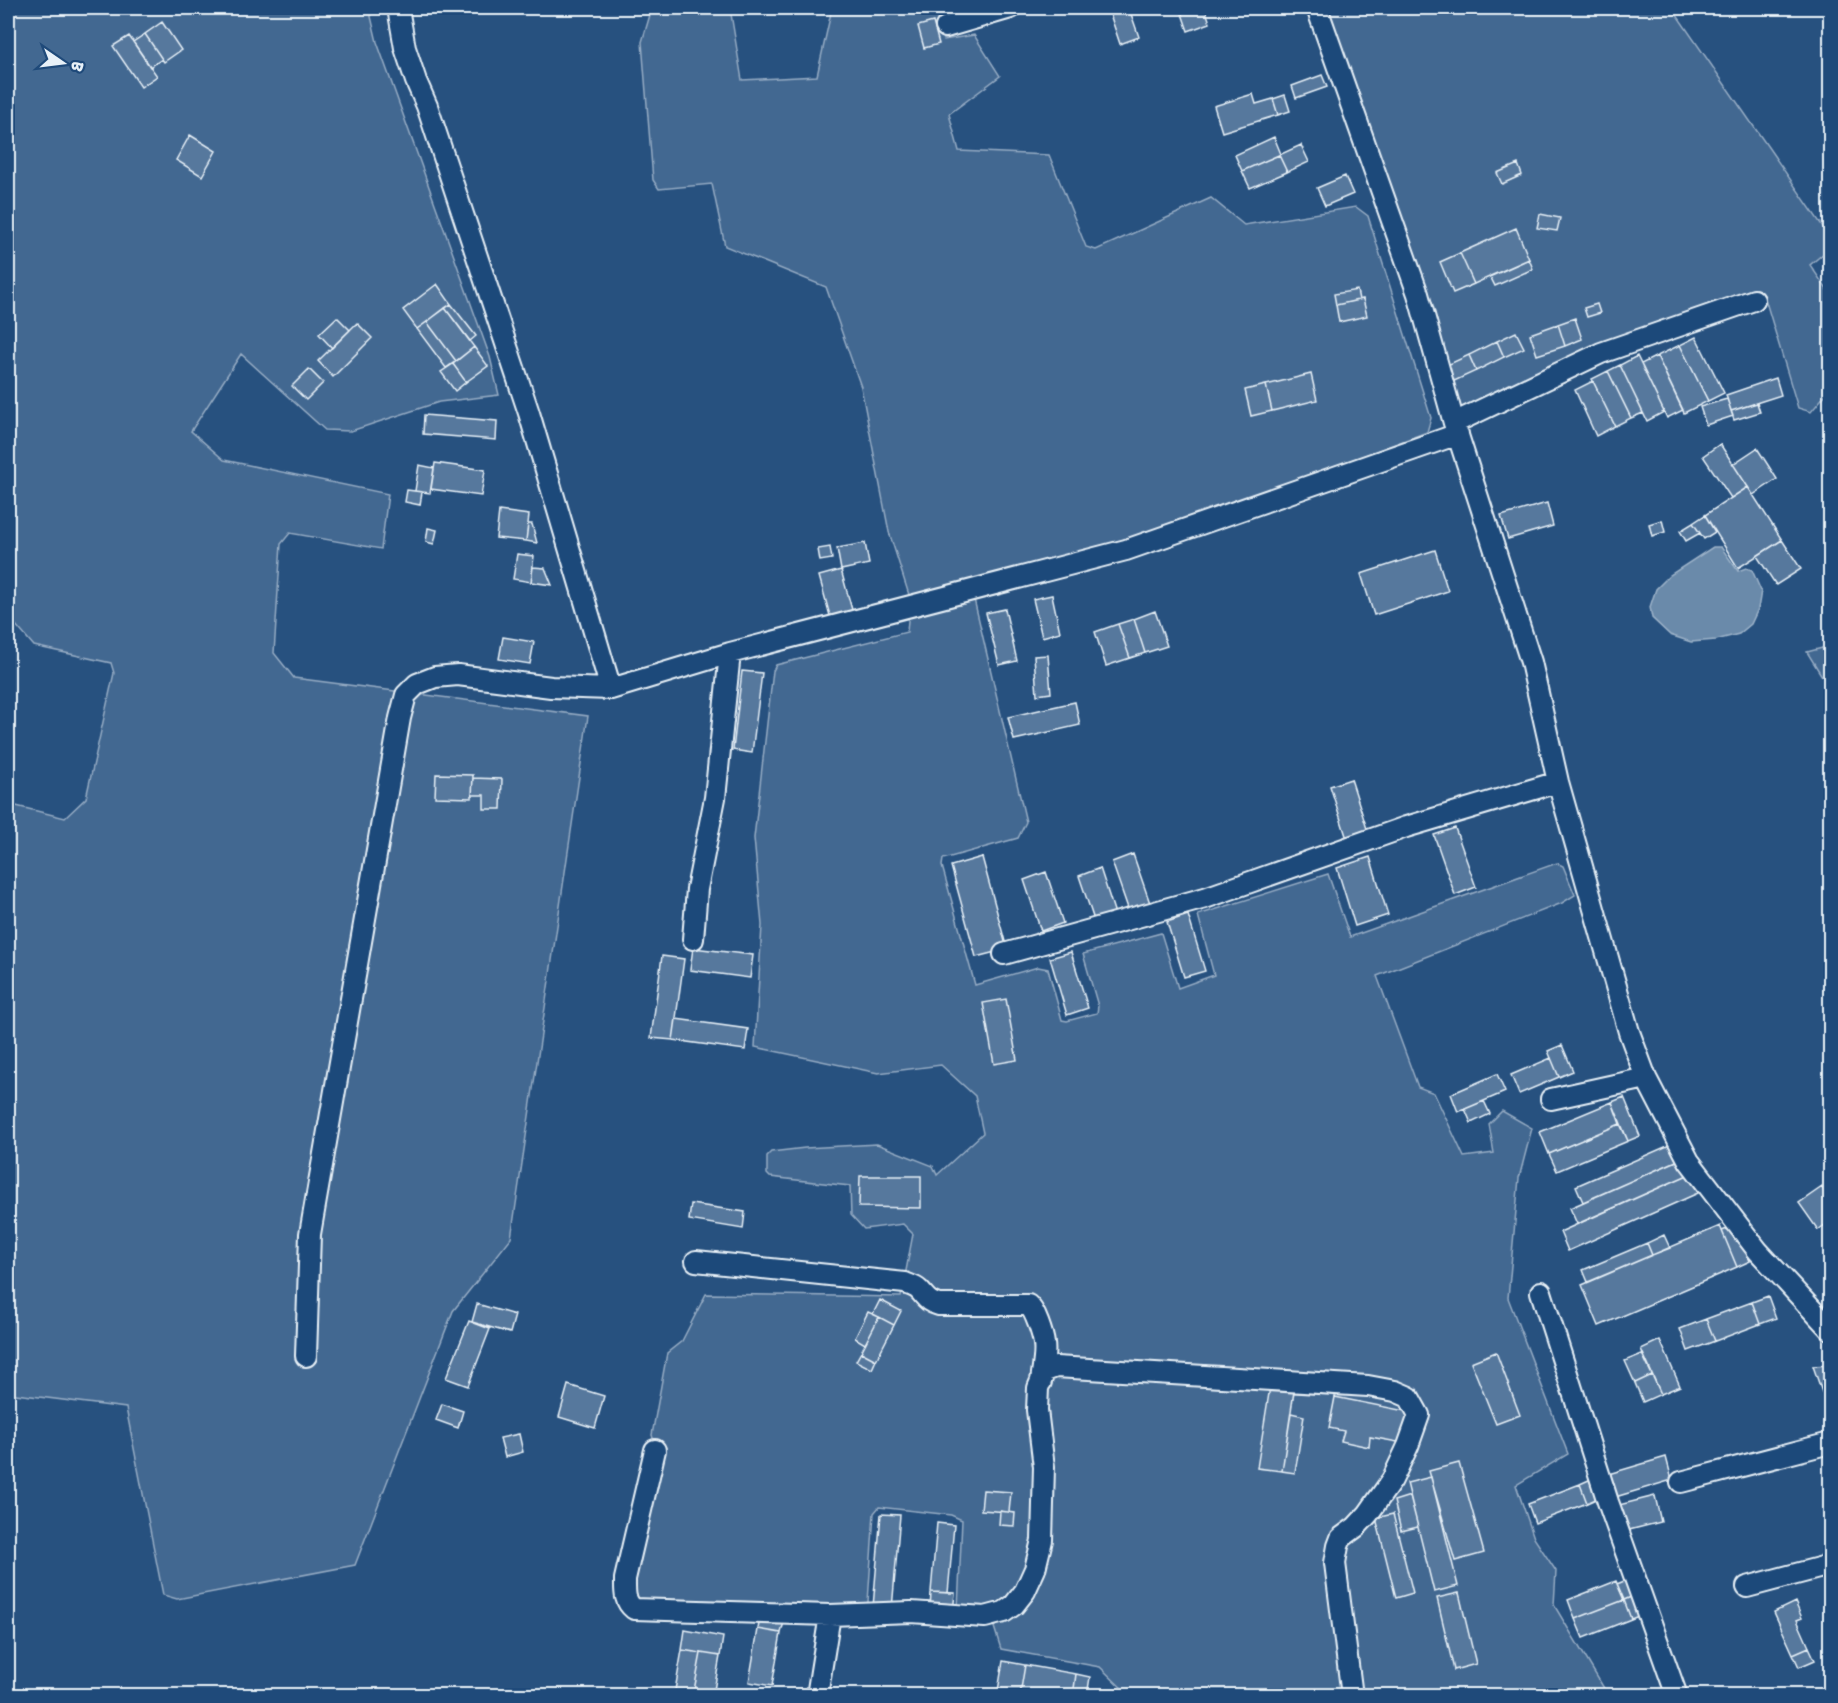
<svg xmlns="http://www.w3.org/2000/svg" width="1838" height="1703" font-family="'Shantell Sans',sans-serif">
<style>
.green{fill:#436891;stroke:#96acc4;stroke-width:1.5}
.water{fill:#6b8aaa;stroke:#9db3c9;stroke-width:1.5}
.building{fill:#57789d;stroke:#e8f1f8;stroke-width:1.5}
.lines{fill:none;stroke-linecap:round;stroke-linejoin:round}
.minor-casing{stroke:#e8f1f8;stroke-width:24}
.minor{stroke:#1f4a7a;stroke-width:20}
</style>
<rect width="100%" height="100%" fill="#27517f"/>
<filter id="ink" filterUnits="userSpaceOnUse"><feTurbulence type="fractalNoise" baseFrequency=".0167" numOctaves="2"/><feDisplacementMap in="SourceGraphic" scale="12" xChannelSelector="R" yChannelSelector="G"/><feConvolveMatrix kernelMatrix="1 2 1 2 8 2 1 2 1" color-interpolation-filters="sRGB"/></filter>
<g filter="url(#ink)">
<!-- green -->
<path class="green" d="M8,8H369L377,42L490,357L499,395L439,402L351,431L325,430L241,354L191,431L224,460L388,494L381,549L290,533L281,544L274,653L294,678L588,716L511,1238L453,1311L355,1565L177,1599L163,1595L126,1408L8,1393V804L65,818L86,798L114,673L111,663L34,646L8,616Z
M652,8H730L742,80L817,76L832,8H939L944,40L974,35L1000,76L949,114L959,151L1049,155L1086,247L1096,250L1211,198L1244,225L1356,207L1368,216L1431,418L1427,432L1123,545L970,582L1026,822L1018,838L943,859L942,866L975,985L1038,967L1048,969L1062,1020L1067,1021L1097,1013L1098,1006L1083,954L1161,933L1178,988L1214,975L1198,915L1328,874L1350,937L1557,863L1563,866L1575,895L1562,903L1377,976L1418,1087L1434,1093L1464,1157L1494,1153L1489,1124L1502,1111L1532,1128L1519,1178L1508,1298L1568,1454L1516,1485L1534,1538L1556,1571L1554,1605L1608,1695H1129L1100,1667L1001,1649L988,1608L958,1609L962,1520L951,1515L879,1507L874,1513L868,1602L861,1609L639,1604L630,1598L657,1451L652,1435L667,1353L682,1341L706,1294L901,1297L913,1234L903,1224L864,1229L851,1215L850,1186L770,1177L767,1174V1156L771,1152L805,1148L877,1144L933,1166L937,1175L983,1133L975,1096L941,1065L878,1073L755,1047L762,925L754,838L773,671L776,665L907,632L910,598L889,532L861,387L826,287L725,246L712,184L659,189L653,180L642,42Z
M1323,8H1672L1830,237V248L1810,265L1830,294V389L1811,412L1798,408L1764,295L1753,289L1646,329L1456,417Z
M1830,646V689L1807,652Z"/>
<!-- water -->
<path class="water" d="M1713,547H1721L1738,571L1746,568L1752,570L1761,591L1758,609L1751,624L1739,634L1716,640L1691,642L1670,635L1652,618L1650,607L1656,589L1670,575Z"/>
<!-- building -->
<path class="building" d="M1108,8H1129L1139,37L1120,44Z
M1180,8H1205L1210,23L1188,31Z
M162,22L181,50L164,62L145,34Z
M933,22L939,44L924,48L918,26Z
M145,34L162,59L150,67L133,42Z
M129,36L157,76L141,87L113,46Z
M1322,75L1327,87L1296,98L1292,86Z
M1253,94L1256,104L1273,99L1278,115L1222,132L1214,106Z
M1285,95L1290,111L1278,115L1273,99Z
M190,135L216,151L202,176L176,160Z
M1274,137L1281,154L1242,171L1235,155Z
M1301,145L1309,162L1287,172L1279,155Z
M1279,155L1287,172L1250,188L1242,171Z
M1518,164L1522,175L1502,184L1497,173Z
M1345,176L1353,194L1325,206L1317,188Z
M1540,214L1560,218L1557,231L1537,228Z
M1516,228L1529,259L1474,284L1460,253Z
M1460,253L1474,284L1453,293L1440,262Z
M1529,259L1533,269L1495,286L1490,276Z
M437,284L451,304L417,329L403,310Z
M1357,290L1359,300L1336,305L1334,294Z
M1363,299L1367,316L1339,322L1336,305Z
M451,304L476,336L470,341L445,308Z
M1597,304L1600,313L1587,317L1584,308Z
M445,308L474,347L456,361L427,322Z
M337,317L350,330L332,348L319,334Z
M1575,318L1582,339L1565,346L1558,324Z
M427,322L456,361L446,368L417,329Z
M357,323L372,338L333,377L318,361Z
M1558,324L1565,346L1537,355L1530,334Z
M1516,332L1524,348L1504,357L1497,341Z
M1696,337L1724,393L1708,401L1680,345Z
M1497,341L1504,357L1476,371L1469,355Z
M1680,345L1708,401L1684,413L1657,356Z
M474,347L488,366L466,382L453,364Z
M1469,355L1476,371L1452,382L1445,366Z
M1637,356L1664,412L1647,421L1620,365Z
M1657,356L1683,410L1667,418L1641,364Z
M453,364L466,382L455,391L441,372Z
M1620,365L1643,413L1631,418L1608,371Z
M309,369L323,383L306,400L292,386Z
M1608,371L1631,418L1615,426L1592,379Z
M1311,374L1317,400L1272,411L1266,385Z
M1776,378L1781,395L1731,411L1726,395Z
M1593,381L1615,426L1596,436L1575,390Z
M1266,385L1272,411L1251,416L1245,390Z
M1727,399L1733,416L1706,425L1700,407Z
M1757,403L1760,412L1734,420L1731,411Z
M424,415L497,421L496,440L423,434Z
M1720,444L1748,487L1731,498L1703,456Z
M1757,448L1777,479L1753,495L1733,464Z
M435,463L485,470L481,496L431,489Z
M419,465L434,468L430,493L415,491Z
M1748,487L1782,540L1738,568L1705,515Z
M407,490L422,492L420,505L405,502Z
M1547,503L1553,526L1508,539L1501,516Z
M499,511L529,515L526,541L496,538Z
M1705,515L1715,532L1704,539L1693,523Z
M1662,520L1665,532L1652,536L1649,524Z
M1693,523L1700,533L1686,541L1680,531Z
M528,524H532L537,543L526,541Z
M428,528L437,530L434,544L426,542Z
M1782,540L1801,569L1776,585L1757,556Z
M865,543L869,564L841,570L837,548Z
M830,547L832,559L820,561L818,549Z
M1435,550L1448,591L1374,615L1361,574Z
M517,554L534,556L531,582L513,579Z
M533,567L545,568L552,585L531,582Z
M841,570L854,617L832,623L819,576Z
M1052,595L1060,632L1042,637L1033,599Z
M1005,609L1017,661L999,665L986,613Z
M1155,611L1167,646L1145,653L1134,619Z
M1134,619L1145,653L1130,658L1118,624Z
M1118,624L1130,658L1106,666L1095,632Z
M503,637L534,642L530,664L499,659Z
M1048,655L1051,693L1037,695L1034,656Z
M742,671L762,673L752,753L733,750Z
M1075,702L1080,725L1014,740L1008,717Z
M436,774L473,775L472,798L435,797Z
M473,778L502,779L501,809H484V795H472Z
M1351,779L1369,835L1348,842L1330,786Z
M1455,828L1476,887L1455,895L1434,835Z
M1133,854L1151,906L1130,914L1112,862Z
M982,857L1007,949L976,957L951,866Z
M1370,857L1388,915L1355,926L1337,868Z
M1100,868L1116,917L1095,923L1079,876Z
M1046,872L1063,923L1041,931L1024,880Z
M1188,915L1205,971L1184,977L1167,922Z
M693,948L753,955L750,978L690,970Z
M1071,952L1088,1008L1067,1015L1050,958Z
M662,956L684,959L673,1040L651,1038Z
M1006,999L1017,1060L994,1064L983,1003Z
M676,1019L748,1029L745,1050L673,1040Z
M1562,1045L1573,1071L1559,1077L1548,1051Z
M1551,1058L1559,1077L1519,1094L1511,1075Z
M1497,1074L1505,1092L1458,1112L1451,1094Z
M1624,1097L1640,1136L1628,1141L1612,1102Z
M1484,1101L1490,1114L1471,1123L1465,1109Z
M1612,1102L1620,1124L1549,1154L1540,1132Z
M1620,1124L1628,1141L1557,1171L1549,1154Z
M1672,1144L1679,1160L1583,1202L1576,1186Z
M1683,1158L1690,1174L1577,1224L1570,1208Z
M1690,1174L1698,1193L1568,1251L1560,1232Z
M860,1176H921V1208L859,1207Z
M1822,1187L1830,1200V1221L1818,1230L1799,1203Z
M691,1204L745,1212L743,1229L689,1220Z
M1720,1226L1737,1267L1599,1326L1582,1285Z
M1735,1226L1750,1261L1737,1267L1722,1231Z
M1664,1235L1670,1248L1652,1255L1647,1243Z
M1647,1243L1652,1255L1588,1282L1583,1270Z
M1768,1296L1776,1318L1760,1324L1752,1302Z
M880,1300L901,1311L894,1325L873,1314Z
M1752,1302L1760,1324L1715,1341L1706,1319Z
M477,1304L515,1315L510,1333L472,1322Z
M868,1312L879,1317L865,1344L855,1338Z
M879,1317L894,1325L876,1360L861,1352Z
M1706,1319L1715,1341L1688,1351L1680,1329Z
M469,1321L490,1329L468,1386L446,1378Z
M1660,1340L1680,1386L1661,1394L1641,1349Z
M861,1352L876,1360L872,1369L856,1361Z
M1496,1352L1520,1415L1496,1424L1471,1362Z
M1642,1354L1652,1375L1635,1383L1625,1361Z
M1830,1365V1400L1825,1401L1813,1366Z
M1652,1375L1661,1394L1643,1402L1635,1383Z
M568,1385L604,1396L595,1428L559,1417Z
M1270,1387L1294,1391L1282,1471L1257,1468Z
M1335,1397L1410,1412L1403,1443L1370,1437L1369,1447L1341,1441L1344,1431L1329,1428Z
M442,1404L463,1411L458,1428L436,1420Z
M1291,1413L1304,1416L1295,1473L1282,1471Z
M519,1434L523,1452L505,1457L500,1438Z
M1666,1457L1672,1480L1612,1498L1605,1475Z
M1459,1463L1484,1553L1455,1561L1429,1471Z
M1431,1477L1458,1586L1434,1592L1407,1483Z
M1591,1479L1598,1498L1587,1503L1580,1484Z
M1580,1484L1587,1503L1535,1523L1528,1504Z
M983,1490L1011,1492L1009,1512L981,1510Z
M1410,1496L1418,1527L1401,1531L1394,1501Z
M1655,1496L1661,1522L1625,1531L1619,1505Z
M1000,1511L1015,1513L1014,1526L999,1525Z
M881,1514L900,1515L892,1609L873,1607Z
M1393,1514L1413,1593L1396,1598L1376,1518Z
M937,1523L954,1525L948,1593L931,1592Z
M1629,1579L1636,1595L1624,1600L1617,1584Z
M1616,1581L1624,1600L1575,1619L1568,1600Z
M931,1592L955,1593L953,1612L930,1610Z
M1459,1593L1476,1664L1454,1670L1437,1598Z
M1638,1594L1646,1613L1631,1619L1624,1600Z
M1624,1600L1631,1619L1583,1638L1575,1619Z
M1795,1602L1802,1618L1797,1620L1809,1647L1793,1654L1774,1612Z
M760,1618L784,1622L781,1633L758,1629Z
M758,1629L781,1633L772,1686L749,1682Z
M685,1630L723,1637L720,1656L682,1650Z
M1809,1647L1815,1660L1799,1667L1793,1654Z
M682,1650L701,1653L693,1696H674Z
M701,1653L720,1656L713,1696H693Z
M1003,1661L1025,1665L1020,1695L998,1691Z
M1025,1665L1076,1674L1073,1696L1020,1695Z
M1076,1674L1090,1677L1087,1696H1073Z"/>
<g class="lines">
<defs>
<path id="minor" d="M398,8L405,48L416,81L427,106L529,413L611,689
M1317,8L1418,294L1454,423L1531,662L1558,782L1629,1032L1646,1078L1689,1161L1758,1251L1830,1329
M946,27L1011,8
M1454,423L1601,353L1754,300
M693,939L697,889L715,798L730,653
M1004,954L1205,898L1406,827L1558,782
M1551,1099L1646,1078
M696,1261L905,1283C909,1285 915,1286 919,1290C926,1297 927,1302 939,1305H1028C1035,1310 1043,1335 1044,1344C1046,1355 1042,1370 1041,1382
M1541,1292L1608,1502L1677,1696
M306,1356L310,1234L400,718L406,695L417,684L435,677L458,675L551,687L611,689L730,653L1126,550L1458,434
M655,1450L625,1579C625,1592 624,1601 634,1609L830,1615
M1681,1482L1830,1443
M1747,1587L1830,1565
M817,1696L830,1615L911,1612L985,1617L1004,1612L1014,1605L1025,1591L1035,1569L1042,1540L1044,1467L1037,1410L1038,1388L1045,1371L1056,1367L1368,1386L1395,1391L1409,1397L1419,1415L1408,1446L1392,1480L1368,1514L1356,1527L1341,1538L1338,1546L1335,1563L1352,1696"/>
</defs>
<!-- minor casing -->
<use href="#minor" class="minor-casing"/>
<!-- minor -->
<use href="#minor" class="minor"/>
</g>
</g>
<!-- margin -->
<rect width="1838" height="1703" fill="none" stroke="#1f4a7a" stroke-width="30"/>
<rect x="15" y="15" width="1808" height="1673" fill="none" stroke="#e8f1f8" stroke-width="2" filter="url(#ink)"/>
<!-- north arrow -->
<g transform="translate(63 63) rotate(104)" stroke="#1f4a7a" stroke-width="4.5" paint-order="stroke">
<path d="M0-4.5L10 22L0 15L-10 22Z" fill="#e8f1f8"/>
<text y="-9" font-size="16" font-weight="bold" text-anchor="middle" fill="#e8f1f8">B</text>
</g>
</svg>
